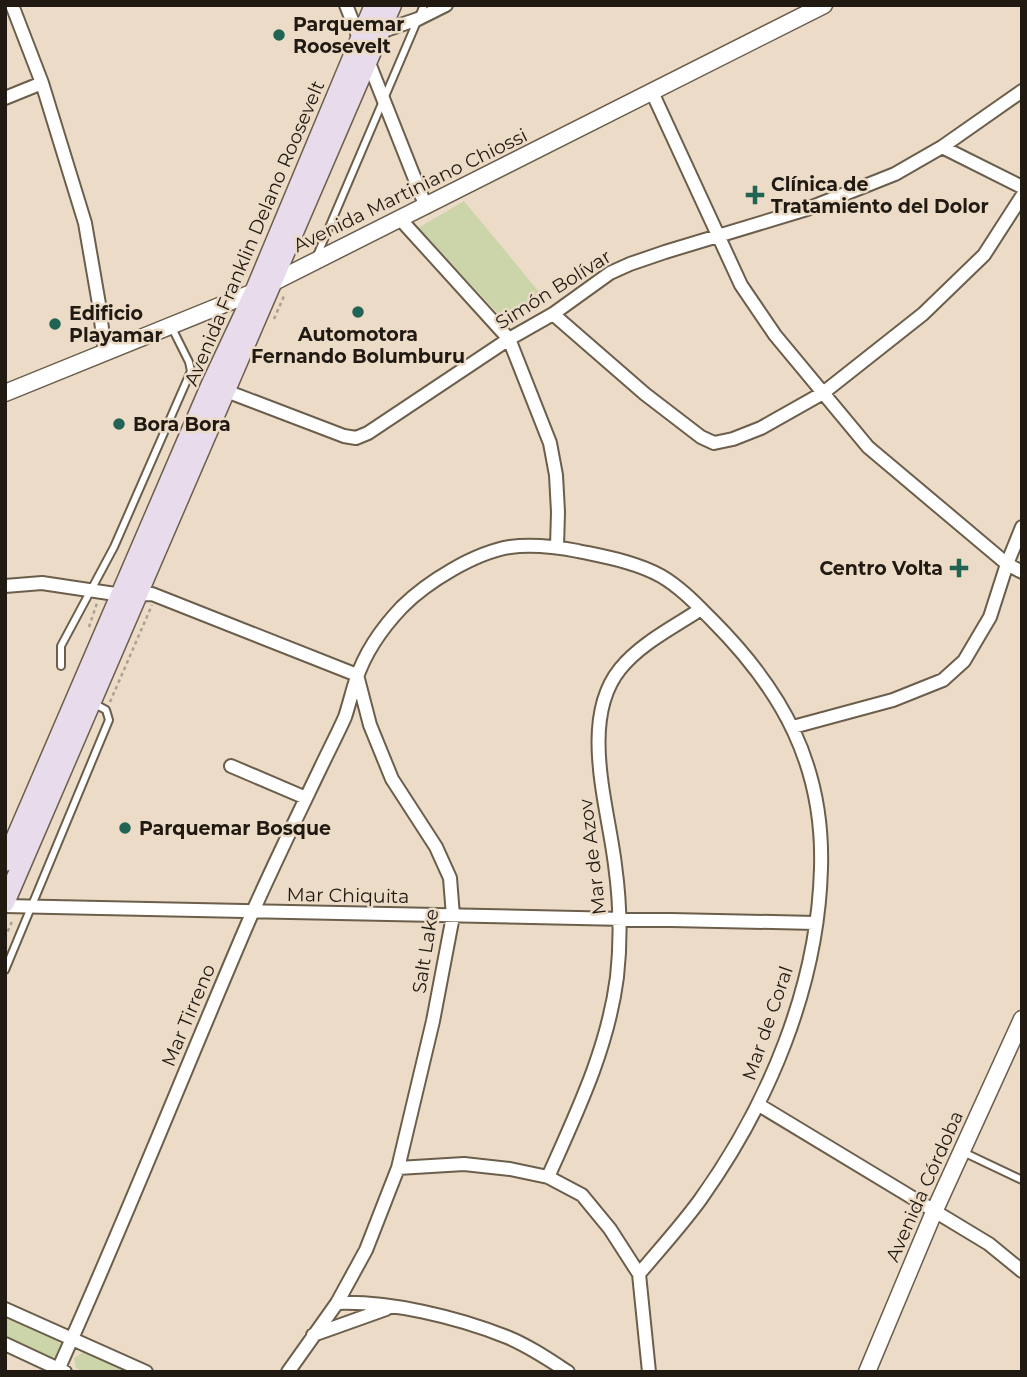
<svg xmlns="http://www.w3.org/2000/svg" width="1027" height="1377" font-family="Montserrat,sans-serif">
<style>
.green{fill:#ccd5aa}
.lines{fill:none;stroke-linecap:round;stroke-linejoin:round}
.service-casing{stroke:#6b5e4b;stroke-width:10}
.minor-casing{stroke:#6b5e4b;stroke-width:16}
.tertiary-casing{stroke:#6b5e4b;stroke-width:19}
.secondary-casing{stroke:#6b5e4b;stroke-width:21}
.path{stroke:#ab9f8e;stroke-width:2.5;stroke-dasharray:3.5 3.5;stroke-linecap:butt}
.service{stroke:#fff;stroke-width:6}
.minor{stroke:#fff;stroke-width:12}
.tertiary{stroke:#fff;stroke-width:16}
.secondary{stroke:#e7dbec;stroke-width:18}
.poi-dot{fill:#226454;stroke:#ecdcc7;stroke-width:2.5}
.labels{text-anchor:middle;stroke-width:5;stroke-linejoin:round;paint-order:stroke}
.poi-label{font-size:19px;font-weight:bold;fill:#201a12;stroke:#ecdcc7;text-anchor:start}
.street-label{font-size:19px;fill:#201a12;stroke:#ecdcc7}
</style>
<rect width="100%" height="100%" fill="#ecdcc7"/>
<!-- green -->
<path class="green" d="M464,201L544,298L506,322L418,228Z
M5,1318L56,1340L62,1345L60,1355L53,1358L5,1338Z
M83,1352L129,1372H84L76,1368L74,1358Z"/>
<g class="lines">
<defs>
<path id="service" d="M316,258L424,5
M61,666V646L114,547L191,371L189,362L172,328
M5,970L109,720L106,710L93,703
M963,1152L1022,1180"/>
<path id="minor" d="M12,5L42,83L85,223L99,304L105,353
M346,5L426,207
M380,32L418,19L446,5
M652,92L741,285L775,335L868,447L1007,564L1022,572
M5,98L42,83
M942,147L1022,187
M401,220L509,339L550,443L556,475L558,512L557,547
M553,314L645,394L701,437L714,443L733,439L761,428L823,393L923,314L984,255L1022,196
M226,391L344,436L356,438L368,433L509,339L553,314L610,273L630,264L665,252L807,209L895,174L942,147L1022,91
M5,586L42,583L122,595L152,594L357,675L370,725L392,779L436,847L450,878L453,916L433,1021L398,1168L366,1250L337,1303L288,1372
M793,727L893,700L943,680L964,661L990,617L1007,564L1022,527
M231,766L306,798
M5,906L816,923
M759,1105L989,1244L1022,1271
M398,1168L464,1164L510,1169L548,1177L582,1195L610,1229L639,1274L649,1372
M548,1177C577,1112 608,1048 617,977C621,941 620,901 615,865C608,806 579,720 620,669C641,643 674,627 701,609
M337,1303C390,1301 457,1317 507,1337C529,1346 548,1359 568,1372
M5,1309L146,1372
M313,1335L386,1309
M5,1344L65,1372
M57,1372C125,1222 185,1069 250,918C272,868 296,819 320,769C328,752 337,735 345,717C349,705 352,692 356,680C365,652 382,628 402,607C427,582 474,553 510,547C532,544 557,547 578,551C606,557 636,562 661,576C680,587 696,604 712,620C783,691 824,766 821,868C818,987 768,1105 700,1200C681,1226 659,1250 639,1274"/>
<path id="tertiary" d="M5,393L254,292L824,5
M867,1372L934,1212L1022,1019"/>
<path id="secondary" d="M5,862L210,386L254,292L374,5
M5,903L392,5"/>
</defs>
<!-- service casing -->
<use href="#service" class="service-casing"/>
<!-- minor casing -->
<use href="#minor" class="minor-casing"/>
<!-- tertiary casing -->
<use href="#tertiary" class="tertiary-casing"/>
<!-- secondary casing -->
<use href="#secondary" class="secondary-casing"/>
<!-- path -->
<path class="path" d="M274,319L284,296
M200,367L220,321
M89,627L97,603
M110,702L152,605
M5,938L13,919"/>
<!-- service -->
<use href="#service" class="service"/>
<!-- minor -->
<use href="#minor" class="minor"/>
<!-- tertiary -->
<use href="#tertiary" class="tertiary"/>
<!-- secondary -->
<use href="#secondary" class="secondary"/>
</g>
<!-- markers -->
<g class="poi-dot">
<circle cx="279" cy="35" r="7"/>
<path d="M751.5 184.5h7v7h7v7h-7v7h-7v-7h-7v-7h7z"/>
<circle cx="358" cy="312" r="7"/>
<circle cx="55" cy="324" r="7"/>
<circle cx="119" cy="424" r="7"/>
<path d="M955.5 557.5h7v7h7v7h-7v7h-7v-7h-7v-7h7z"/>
<circle cx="125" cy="828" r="7"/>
</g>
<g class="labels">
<!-- poi labels -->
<g class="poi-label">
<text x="293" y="31">Parquemar<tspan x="293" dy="22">Roosevelt</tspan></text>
<text x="771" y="191">Clínica de<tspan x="771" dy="22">Tratamiento del Dolor</tspan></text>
<text x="69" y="320">Edificio<tspan x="69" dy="22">Playamar</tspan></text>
<text x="358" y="341" text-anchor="middle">Automotora<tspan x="358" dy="22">Fernando Bolumburu</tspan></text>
<text x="133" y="431">Bora Bora</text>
<text x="943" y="575" text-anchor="end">Centro Volta</text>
<text x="139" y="835">Parquemar Bosque</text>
</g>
<!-- street labels -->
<g class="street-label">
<text transform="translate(410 190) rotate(-26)" y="7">Avenida Martiniano Chiossi</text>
<text transform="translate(254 233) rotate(-67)" y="7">Avenida Franklin Delano Roosevelt</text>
<text transform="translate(553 289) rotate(-32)" y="7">Simón Bolívar</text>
<text transform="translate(592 857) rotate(-97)" y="7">Mar de Azov</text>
<text transform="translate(348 895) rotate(1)" y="7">Mar Chiquita</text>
<text transform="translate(425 951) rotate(-81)" y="7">Salt Lake</text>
<text transform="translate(188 1015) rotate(-67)" y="7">Mar Tirreno</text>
<text transform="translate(767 1023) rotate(-71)" y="7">Mar de Coral</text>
<text transform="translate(924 1186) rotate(-66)" y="7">Avenida Córdoba</text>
</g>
</g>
<!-- border -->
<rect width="1027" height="1377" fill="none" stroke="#201a12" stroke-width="14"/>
</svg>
